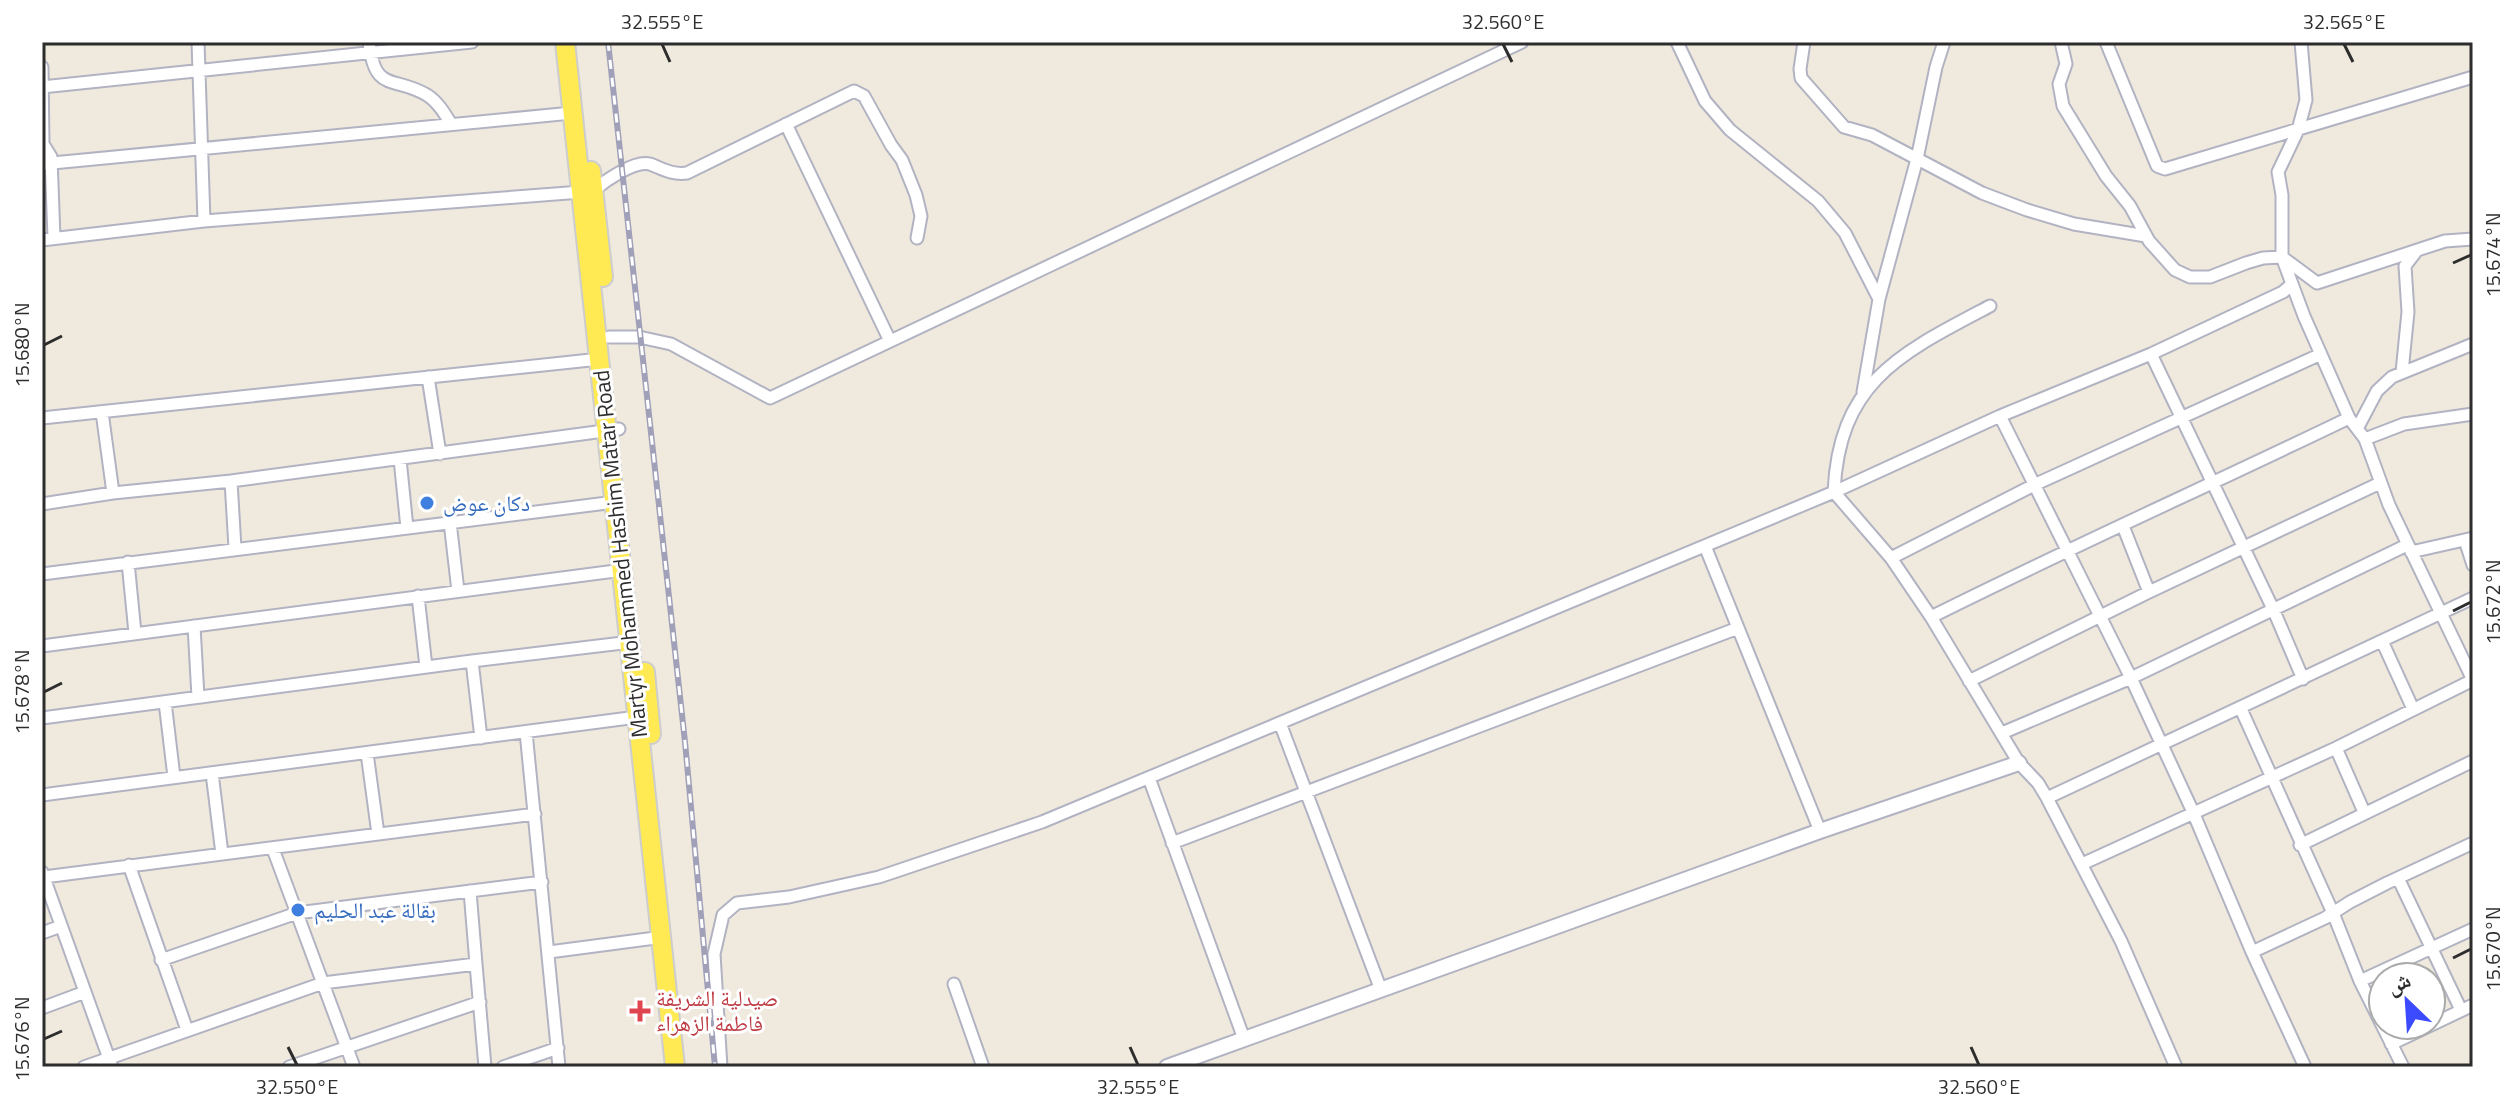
<svg xmlns="http://www.w3.org/2000/svg" width="2515" height="1109" font-family="'Titillium Web','Noto Naskh Arabic',sans-serif">
<style>
.lines{fill:none;stroke-linecap:round;stroke-linejoin:round}
.minor-casing{stroke:#b2b3c2;stroke-width:15}
.tertiary-casing{stroke:#b2b3c2;stroke-width:18}
.primary-casing{stroke:#cdcdcd;stroke-width:22}
.minor{stroke:#fff;stroke-width:11}
.tertiary{stroke:#fff;stroke-width:14}
.primary{stroke:#ffea54;stroke-width:18}
.rail-casing{stroke:#a0a1b9;stroke-width:6}
.rail{stroke:#fff;stroke-width:3;stroke-dasharray:9;stroke-linecap:butt}
.ticks{fill:none;stroke:#2d2d2d;stroke-width:3}
.shop-dot{fill:#3f7fe0;stroke:#fff;stroke-width:3}
.health-dot{fill:#e0444e;stroke:#fff;stroke-width:3}
.labels{text-anchor:middle;stroke-width:6;stroke-linejoin:round;paint-order:stroke}
.shop-label{font-size:22px;fill:#366cbe;stroke:#fff;text-anchor:start}
.street-label{font-size:22px;fill:#2d2d2d;stroke:#fff}
.health-label{font-size:22px;fill:#be3a42;stroke:#fff;text-anchor:start}
.neatline{fill:none;stroke:#2d2d2d;stroke-width:3}
.ticks-label{font-size:20px;text-anchor:middle;fill:#2d2d2d}
</style>
<rect width="100%" height="100%" fill="#f0eade"/>
<g class="lines">
<defs>
<path id="minor" d="M198,42L204,221
M369,42C375,94 393,75 427,95C438,102 445,114 451,124
M1677,42L1705,101L1730,130L1818,201L1845,233L1879,299
M1804,42L1800,69L1801,78L1844,127L1872,135L1982,193L2027,210L2074,224L2146,236
M2061,42L2066,64L2059,84L2063,106L2106,176L2130,206L2149,241L2175,270L2190,277H2210L2246,263L2263,258L2282,257L2317,283L2445,241L2473,239
M2106,42L2157,166L2165,169L2473,77
M2301,42L2306,100L2298,130L2278,172L2282,195V257L2304,316L2349,418L2365,439L2389,505L2473,680
M42,67L43,144L51,157L54,238
M42,87L472,42
M786,124L890,341
M42,164L572,113
M593,191C605,181 634,160 650,164C663,169 672,175 687,173L854,91L864,96L891,145L902,160L916,195L921,216L917,238
M42,240L204,221L581,192
M1990,306C1901,353 1839,381 1834,492L1891,558L1931,617L2019,763L2038,783L2047,798L2121,941L2176,1067
M609,337H639L671,344L770,398L1522,42
M2151,354L2274,611L2303,679
M2402,372L2408,312L2405,266L2415,253
M428,377L440,454
M1863,392L1879,299L1917,159L1936,67L1944,42
M102,412L113,493
M2000,416L2131,678L2193,812L2252,952
M42,418L600,359
M2358,427L2377,391L2392,377L2473,344
M2365,439L2404,424L2473,414
M400,459L407,528
M231,481L235,548
M42,504L113,493L231,481L619,429
M450,522L458,591
M2123,526L2149,592
M2465,540L2473,565
M1705,546L1820,831
M2411,552L2473,538
M1891,558L2034,485L2321,354
M128,562L135,633
M42,574L615,502
M418,596L426,667
M1931,617C2069,548 2210,485 2349,418
M194,626L198,697
M2382,641L2413,709
M42,646L623,570
M472,661L481,738
M1969,681L2149,592L2380,483
M165,702L174,777
M2241,709L2333,913L2360,981L2403,1067
M42,718L472,661L631,642
M1280,723L1381,990
M526,732L559,1067
M2002,733L2131,678L2407,545
M2336,748L2364,812
M367,753L378,834
M212,773L222,854
M1149,778L1244,1039
M42,795L637,717
M2047,798L2473,598
M1172,843L1738,628
M2300,845L2473,761
M273,849L354,1067
M2082,864L2336,748L2473,680
M129,865L187,1030
M42,872L112,1067
M44,877L535,814
M2398,878L2461,1010
M470,891L476,964
M42,933L61,926
M549,952L663,937
M161,960L297,913L542,882
M2360,981L2473,929
M954,984L983,1067
M42,1008L85,992
M2431,1025L2473,1005
M2391,1044L2431,1025
M84,1067L323,983L476,964L485,1067
M289,1067L480,1002
M503,1067L558,1048
M721,1067L714,954L723,915L737,903L789,897L879,877L1042,822L1834,492L2000,416L2151,354L2283,292L2291,285
M2305,1067L2252,952L2325,918L2350,902L2387,883L2473,843"/>
<path id="tertiary" d="M1167,1067L1820,831L2019,763"/>
<path id="primary" d="M565,42L675,1067
M591,171L603,277
M645,672L651,734"/>
</defs>
<!-- minor casing -->
<use href="#minor" class="minor-casing"/>
<!-- tertiary casing -->
<use href="#tertiary" class="tertiary-casing"/>
<!-- primary casing -->
<use href="#primary" class="primary-casing"/>
<!-- minor -->
<use href="#minor" class="minor"/>
<!-- tertiary -->
<use href="#tertiary" class="tertiary"/>
<!-- primary -->
<use href="#primary" class="primary"/>
<defs>
<path id="rail" d="M608,42L685,742L715,1067"/>
</defs>
<!-- rail casing -->
<use href="#rail" class="rail-casing"/>
<!-- rail -->
<use href="#rail" class="rail"/>
</g>
<!-- ticks -->
<path class="ticks" d="M662,44L670,62M1503,44L1512,62M2344,44L2353,62M2453,263L2471,255M44,345L62,336M2453,611L2471,602M44,692L62,683M2453,958L2471,949M44,1039L62,1031M288,1047L297,1065M1130,1047L1138,1065M1971,1047L1979,1065"/>
<!-- markers -->
<g class="shop-dot">
<circle cx="427" cy="503" r="8"/>
<circle cx="298" cy="910" r="8"/>
</g>
<path class="health-dot" d="M636 999h8v8h8v8h-8v8h-8v-8h-8v-8h8z"/>
<g class="labels">
<!-- shop labels -->
<g class="shop-label">
<text x="443" y="511">دكان عوض</text>
<text x="314" y="918">بقالة عبد الحليم</text>
</g>
<!-- street labels -->
<g class="street-label">
<text transform="translate(620 554) rotate(-96)" y="8">Martyr Mohammed Hashim Matar Road</text>
</g>
<!-- health labels -->
<g class="health-label">
<text x="656" y="1006">صيدلية الشريفة<tspan x="656" dy="25">فاطمة الزهراء</tspan></text>
</g>
</g>
<!-- border -->
<rect width="2515" height="1109" fill="none" stroke="#ffffff" stroke-width="88"/>
<!-- north arrow -->
<g transform="translate(2407 1001) rotate(335)"><circle r="38" fill="#ffffff" stroke="#ababab" stroke-width="2"/>
<path d="M0-6L14 30L0 20L-14 30Z" fill="#3c4bff"/>
<text y="-12" font-size="22" font-weight="bold" text-anchor="middle" fill="#2d2d2d">ش</text>
</g>
<rect x="44" y="44" width="2427" height="1021" class="neatline"/>
<g class="ticks-label">
<text x="662" y="29">32.555°E</text>
<text x="1503" y="29">32.560°E</text>
<text x="2344" y="29">32.565°E</text>
<text transform="translate(2493 255) rotate(-90)" y="7">15.674°N</text>
<text transform="translate(22 345) rotate(-90)" y="7">15.680°N</text>
<text transform="translate(2493 602) rotate(-90)" y="7">15.672°N</text>
<text transform="translate(22 692) rotate(-90)" y="7">15.678°N</text>
<text transform="translate(2493 949) rotate(-90)" y="7">15.670°N</text>
<text transform="translate(22 1039) rotate(-90)" y="7">15.676°N</text>
<text x="297" y="1094">32.550°E</text>
<text x="1138" y="1094">32.555°E</text>
<text x="1979" y="1094">32.560°E</text>
</g>
</svg>
